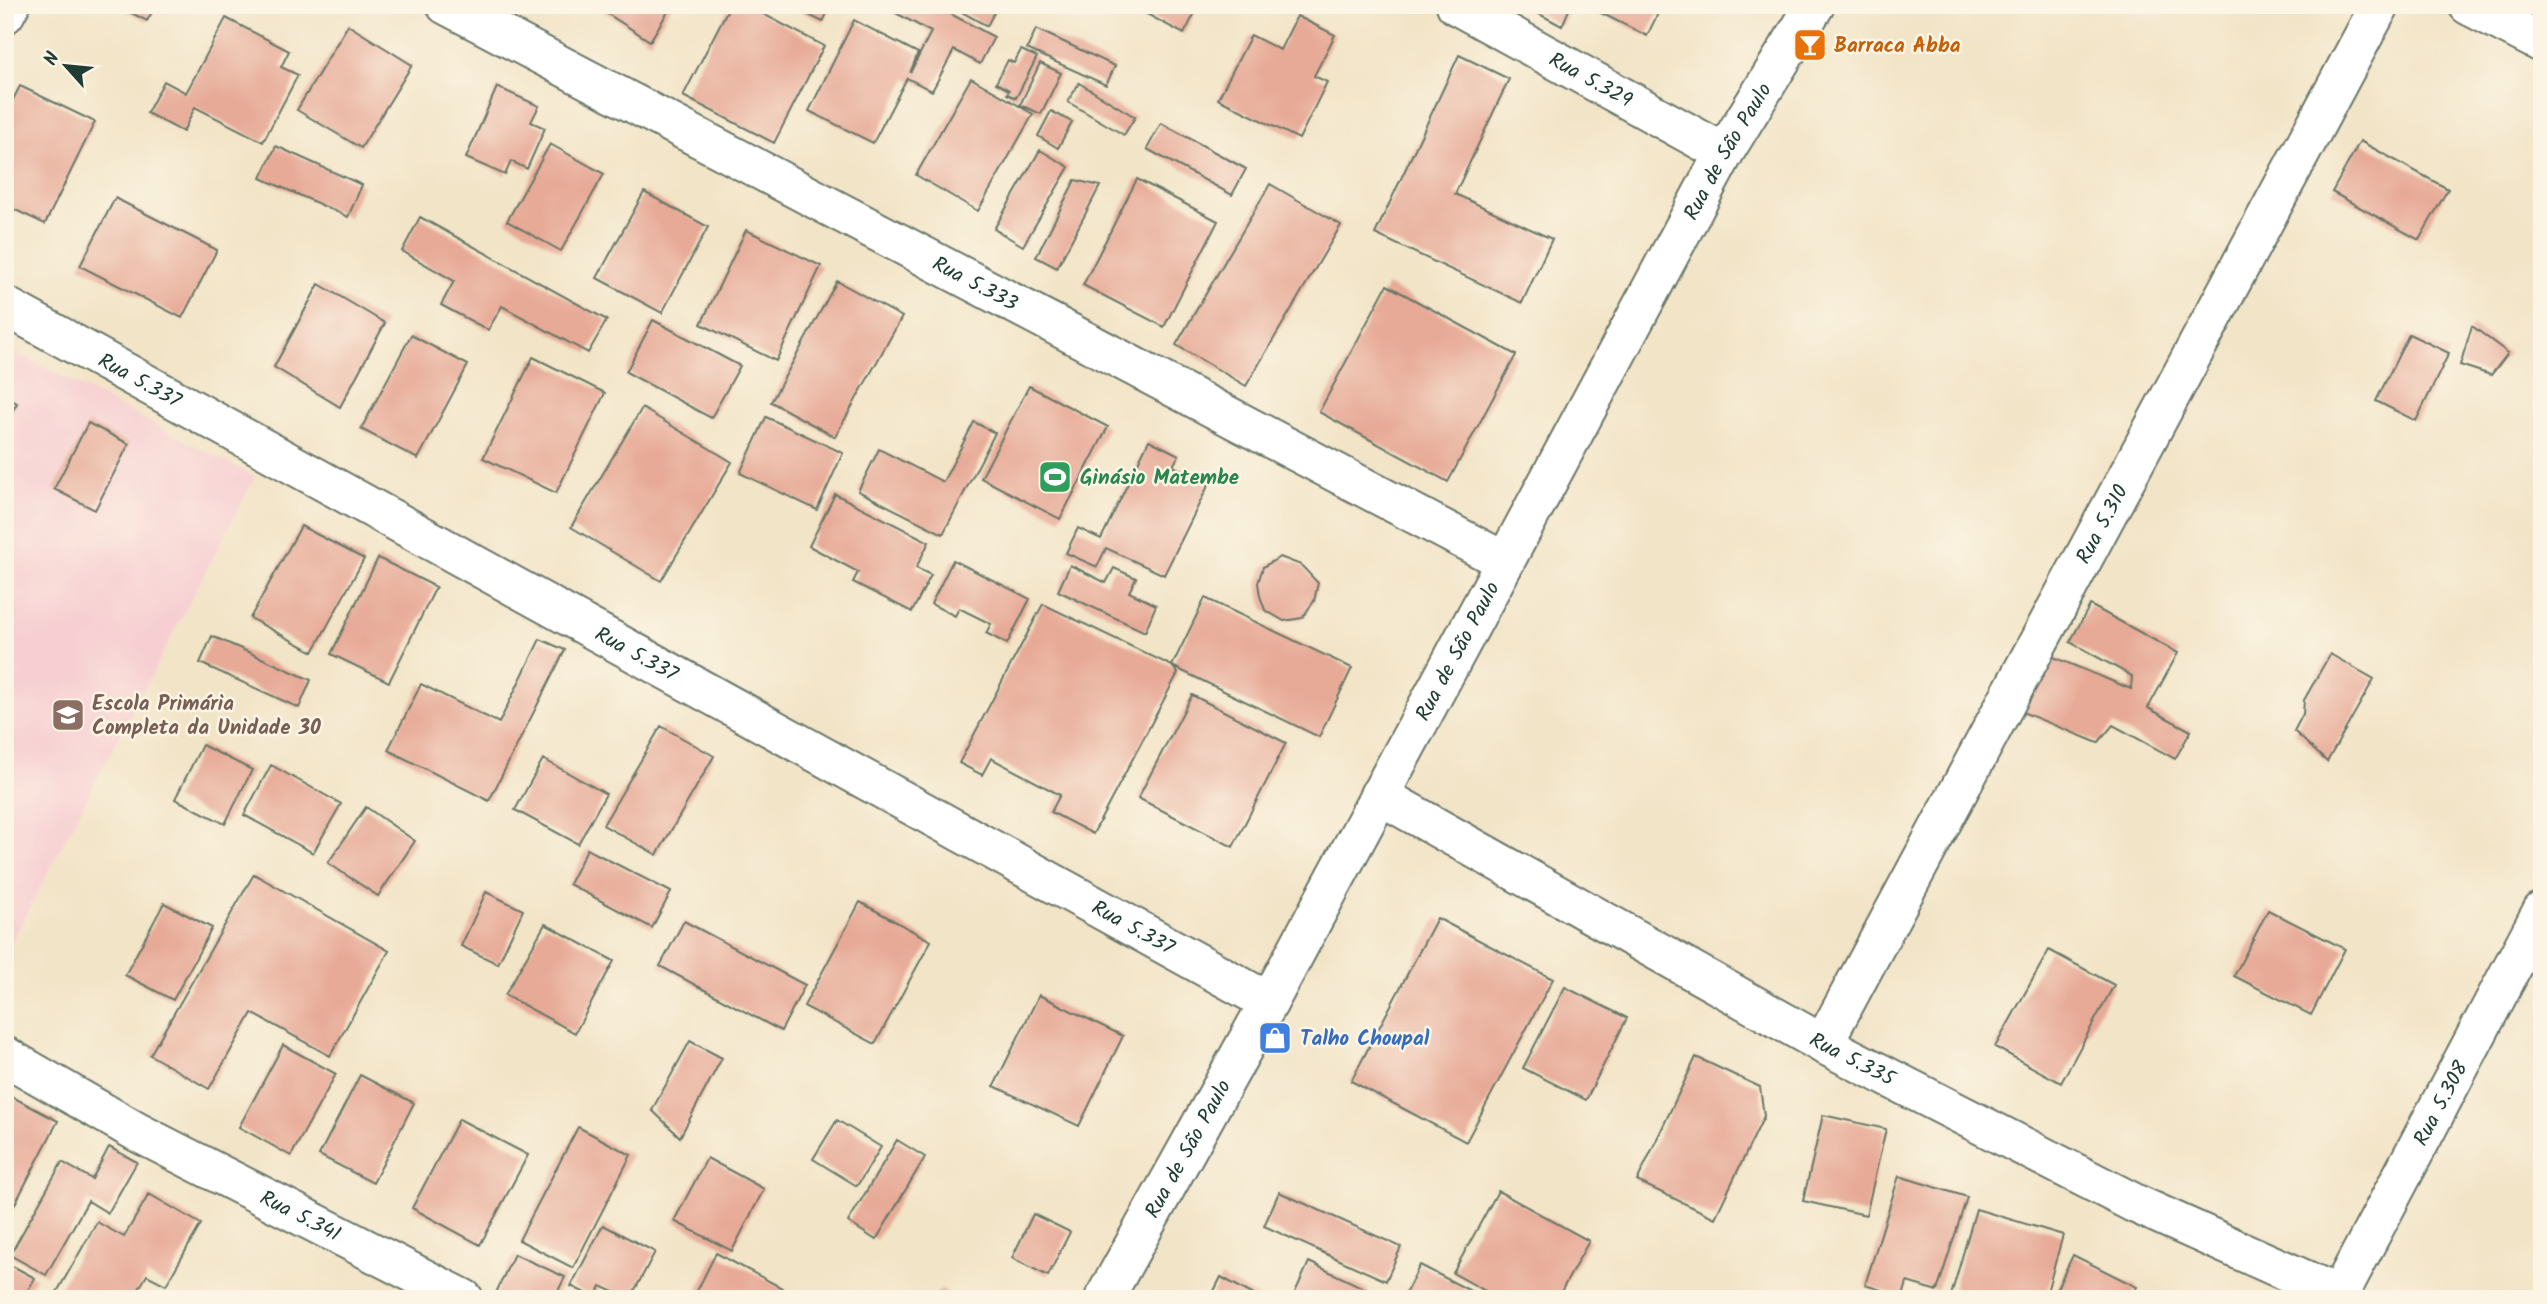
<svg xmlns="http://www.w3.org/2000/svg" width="2547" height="1304" font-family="Kalam,sans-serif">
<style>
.built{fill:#f7cfd2}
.building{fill:#e7aa97}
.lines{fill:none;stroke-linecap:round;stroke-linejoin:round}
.street-casing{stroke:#697767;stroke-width:42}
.street{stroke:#fff;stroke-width:38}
.labels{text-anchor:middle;stroke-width:5;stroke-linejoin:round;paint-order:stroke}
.food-label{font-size:21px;font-weight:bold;fill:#c56008;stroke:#fcf5e5;text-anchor:start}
.street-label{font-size:21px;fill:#1f3d34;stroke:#fcf5e5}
.leisure-label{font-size:21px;font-weight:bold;fill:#27864d;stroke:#fcf5e5;text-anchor:start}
.education-label{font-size:21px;font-weight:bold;fill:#785e54;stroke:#fcf5e5;text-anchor:start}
.shop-label{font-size:21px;font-weight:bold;fill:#366cbe;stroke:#fcf5e5;text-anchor:start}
</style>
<rect width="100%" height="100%" fill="#fcf5e5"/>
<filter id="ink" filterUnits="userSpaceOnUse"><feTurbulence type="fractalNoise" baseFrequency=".0143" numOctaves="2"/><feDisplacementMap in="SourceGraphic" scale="14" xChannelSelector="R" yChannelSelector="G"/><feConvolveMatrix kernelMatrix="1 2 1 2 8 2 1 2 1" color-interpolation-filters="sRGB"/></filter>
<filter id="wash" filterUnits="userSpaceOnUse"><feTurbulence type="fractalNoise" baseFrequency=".00686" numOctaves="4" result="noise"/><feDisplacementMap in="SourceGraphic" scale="28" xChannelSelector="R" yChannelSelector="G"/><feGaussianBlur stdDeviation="1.57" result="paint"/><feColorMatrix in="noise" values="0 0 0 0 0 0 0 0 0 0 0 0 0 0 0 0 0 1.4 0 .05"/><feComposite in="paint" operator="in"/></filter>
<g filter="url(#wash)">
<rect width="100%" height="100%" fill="#f2e4c7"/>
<!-- built -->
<path class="built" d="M5,347L255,477L5,954Z"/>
<g id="blocks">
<!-- building -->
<path class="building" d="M116,5H156L147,21Z
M594,5H672L650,41Z
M730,5H746L824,46L774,143L683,96Z
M788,5H831L823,22Z
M881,5H934L994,37L980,64L954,50L932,91L907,78L873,143L809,111L854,20L918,53L910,73L931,32Z
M949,5H998L987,26Z
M1130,5H1199L1184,34Z
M1522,5H1571L1562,26Z
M1585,5H1662L1647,36Z
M1297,16L1335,35L1314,76L1327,82L1299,139L1218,99L1251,35L1280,50Z
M226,18L289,51L281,67L298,75L263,142L195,107L183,132L147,113L164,81L186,93Z
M348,25L412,65L361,148L297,110Z
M1036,29L1115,66L1106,85L1027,49Z
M1021,50L1037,57L1016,98L1007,94L1009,90L996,83L1008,60L1014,63Z
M1459,55L1509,79L1455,194L1552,239L1522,303L1375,234Z
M1040,63L1061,73L1041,114L1020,105Z
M971,78L1033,114L978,211L916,175Z
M1079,83L1135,117L1124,135L1068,102Z
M20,86L95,122L45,224L5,205V115Z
M497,87L539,106L531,122L545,128L527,169L511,161L505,175L466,158Z
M1051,111L1072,122L1058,148L1038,136Z
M1161,123L1246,169L1232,195L1147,149Z
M2360,141L2448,189L2419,240L2332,192Z
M550,144L604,174L561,251L507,221Z
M276,146L362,185L348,217L261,178Z
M1040,150L1069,167L1023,246L994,229Z
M1137,179L1218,221L1164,327L1083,285Z
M1075,180L1100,186L1057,268L1036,257Z
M1270,184L1341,225L1246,386L1176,345Z
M644,192L708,227L662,313L597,278Z
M115,198L217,250L182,318L80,266Z
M420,217L607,320L588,353L502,306L488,330L441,305L454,281L402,251Z
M746,230L821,266L776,361L701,324Z
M837,281L902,317L835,437L771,402Z
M319,284L385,323L340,407L274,367Z
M1387,285L1516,355L1448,482L1319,412Z
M653,320L740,366L711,418L626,372Z
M2472,326L2508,353L2491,375L2460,365Z
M2409,334L2449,353L2416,421L2376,401Z
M411,335L468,365L418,459L361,429Z
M533,357L605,393L556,493L483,458Z
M1029,386L1108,427L1060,519L981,478Z
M5,396L17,403L5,424Z
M642,408L732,462L661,581L571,527Z
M766,417L843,453L817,510L740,473Z
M974,422L995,433L943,534L858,491L879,449L943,482Z
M88,423L129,444L95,510L54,489Z
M1149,440L1179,455L1173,466L1209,484L1164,575L1106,548L1097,567L1066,553L1078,528L1101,539Z
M835,494L929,542L916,568L931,575L912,612L853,582L858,572L809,546Z
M301,526L364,559L313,652L250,618Z
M1280,557L1301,565L1318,583L1314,601L1302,618L1284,621L1265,610L1260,596L1258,583L1263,567Z
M378,558L436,587L389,682L331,654Z
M953,560L1030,599L1007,644L986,633L991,624L959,608L955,616L931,604Z
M1070,565L1106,583L1114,568L1136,578L1129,592L1156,605L1145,632L1058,591Z
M1205,598L1352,668L1319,737L1172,666L1178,673L1093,834L1051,812L1060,795L991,758L982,775L959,763L1043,604L1172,666Z
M2090,605L2178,653L2148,708L2191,731L2175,759L2113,725L2098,743L2010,707L2034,649L2131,689L2132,676L2070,642Z
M212,636L311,680L299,708L200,663Z
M540,639L565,650L489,801L388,750L421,684L499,723Z
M2330,654L2374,679L2327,762L2294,731L2303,714L2304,700Z
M1192,695L1286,743L1233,847L1138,798Z
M661,726L714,756L657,855L603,825Z
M202,745L252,770L225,824L175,799Z
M543,759L606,794L578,844L515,810Z
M271,765L341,804L313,853L244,815Z
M366,807L415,841L378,896L328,863Z
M587,849L671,892L652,928L569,884Z
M254,874L389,951L330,1056L252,1013L209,1089L150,1055Z
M486,892L523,910L498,964L461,946Z
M860,902L931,941L875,1044L804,1006Z
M164,903L212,928L173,1000L125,975Z
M2268,910L2345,949L2311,1015L2234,976Z
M1437,918L1553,979L1466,1142L1351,1081Z
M684,921L805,985L781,1031L660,966Z
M545,924L614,961L575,1033L505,995Z
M2049,950L2114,985L2061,1083L1995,1047Z
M1565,987L1627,1018L1586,1100L1523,1068Z
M1039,995L1123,1036L1079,1126L994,1086Z
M690,1041L722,1058L680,1137L652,1110Z
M283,1045L336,1074L291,1156L239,1127Z
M1696,1057L1760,1087L1764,1116L1715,1218L1637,1181Z
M360,1075L414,1103L373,1183L319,1155Z
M5,1093L58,1121L5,1223Z
M1823,1115L1886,1129L1866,1215L1803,1201Z
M459,1119L528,1155L480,1245L412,1208Z
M837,1120L881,1147L857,1186L813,1159Z
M578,1127L631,1155L573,1268L519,1240Z
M897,1140L925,1157L876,1240L848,1222Z
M109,1147L137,1162L108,1213L88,1201L46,1275L10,1255L62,1162L92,1179Z
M707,1158L764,1189L732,1251L674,1221Z
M1899,1176L1967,1197L1937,1291L1907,1282L1903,1297L1865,1285Z
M1498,1191L1589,1241L1557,1299H1500L1453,1273Z
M1279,1192L1401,1247L1386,1281L1264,1226Z
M149,1194L201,1224L166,1285L147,1275L133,1299H53L97,1222L124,1237Z
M1976,1209L2063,1235L2045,1299H1950Z
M1033,1214L1070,1232L1048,1276L1012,1258Z
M603,1225L655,1252L630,1299L601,1286L595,1298L571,1286Z
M716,1253L782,1288L777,1299H693Z
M514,1254L565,1277L554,1299H503L495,1295Z
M2073,1255L2137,1287L2131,1299H2052Z
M5,1262L35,1278L23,1299H5Z
M1309,1262L1368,1290L1364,1299H1292Z
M1420,1265L1486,1299H1414L1405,1294Z
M1221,1277L1261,1299H1210Z
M941,1289L959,1299H935Z"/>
</g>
</g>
<g filter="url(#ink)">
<use href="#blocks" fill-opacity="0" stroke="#697767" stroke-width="2"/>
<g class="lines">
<defs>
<g id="street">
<path id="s1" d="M446,5L1504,561"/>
<path id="s2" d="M1456,5L1724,153"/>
<path d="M2468,5L2542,43"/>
<path d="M5,14L10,5"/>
<path id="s3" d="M5,306L1269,1002"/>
<path id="s4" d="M1379,795L1823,1044L2134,1203L2339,1295L2542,911"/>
<path id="s5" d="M1823,1044L2380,5"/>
<path id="s6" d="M5,1056L137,1132L464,1299"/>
<path id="s7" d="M1104,1299L1269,1002L1724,153L1815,5"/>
</g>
</defs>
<!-- street casing -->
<use href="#street" class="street-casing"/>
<!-- street -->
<use href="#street" class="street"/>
</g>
</g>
<!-- icons -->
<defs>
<symbol id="bar-square" viewBox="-11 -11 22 22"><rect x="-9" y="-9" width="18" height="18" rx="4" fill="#e8710a" stroke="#fcf5e5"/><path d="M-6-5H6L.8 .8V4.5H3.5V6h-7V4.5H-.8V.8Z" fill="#fff"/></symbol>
<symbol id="stadium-square" viewBox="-11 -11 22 22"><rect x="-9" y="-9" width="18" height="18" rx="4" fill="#2e9e5b" stroke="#fcf5e5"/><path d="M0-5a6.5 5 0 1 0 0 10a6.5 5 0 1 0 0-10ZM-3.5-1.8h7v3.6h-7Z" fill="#fff"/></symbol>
<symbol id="school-square" viewBox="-11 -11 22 22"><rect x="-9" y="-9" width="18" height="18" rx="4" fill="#8d6e63" stroke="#fcf5e5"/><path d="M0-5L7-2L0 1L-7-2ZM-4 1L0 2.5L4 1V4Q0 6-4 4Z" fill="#fff"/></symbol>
<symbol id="shop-square" viewBox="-11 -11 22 22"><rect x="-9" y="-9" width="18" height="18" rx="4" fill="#3f7fe0" stroke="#fcf5e5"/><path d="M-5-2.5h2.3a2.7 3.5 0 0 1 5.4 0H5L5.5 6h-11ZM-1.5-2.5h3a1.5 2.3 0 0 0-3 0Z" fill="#fff"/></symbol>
</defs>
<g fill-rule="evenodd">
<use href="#bar-square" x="1791" y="26" width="38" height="38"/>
<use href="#stadium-square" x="1036" y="458" width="38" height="38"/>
<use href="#school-square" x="49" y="696" width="38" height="38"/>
<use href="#shop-square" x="1256" y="1019" width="38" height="38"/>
</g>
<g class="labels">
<!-- food labels -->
<g class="food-label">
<text x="1834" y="52">Barraca Abba</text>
</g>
<!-- street labels -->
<g class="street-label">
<text dy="7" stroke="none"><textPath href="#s2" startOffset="154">Rua 5.329</textPath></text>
<text dy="7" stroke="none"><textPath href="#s7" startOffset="1306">Rua de São Paulo</textPath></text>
<text dy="7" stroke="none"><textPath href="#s1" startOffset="598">Rua 5.333</textPath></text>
<text dy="7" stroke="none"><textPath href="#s3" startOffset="154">Rua 5.337</textPath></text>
<text dy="7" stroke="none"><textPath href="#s5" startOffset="590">Rua 5.310</textPath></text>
<text dy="7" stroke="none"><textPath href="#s7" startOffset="738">Rua de São Paulo</textPath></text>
<text dy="7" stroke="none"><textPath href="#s3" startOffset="721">Rua 5.337</textPath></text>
<text dy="7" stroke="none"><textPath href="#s3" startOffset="1288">Rua 5.337</textPath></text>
<text dy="7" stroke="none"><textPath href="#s4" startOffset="542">Rua 5.335</textPath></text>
<text dy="7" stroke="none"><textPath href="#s4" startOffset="1300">Rua 5.308</textPath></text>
<text dy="7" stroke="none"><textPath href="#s7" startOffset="172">Rua de São Paulo</textPath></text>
<text dy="7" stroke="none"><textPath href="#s6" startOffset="336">Rua 5.341</textPath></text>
</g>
<!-- leisure labels -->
<g class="leisure-label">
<text x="1080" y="484">Ginásio Matembe</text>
</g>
<!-- education labels -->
<g class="education-label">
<text x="92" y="710">Escola Primária<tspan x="92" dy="24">Completa da Unidade 30</tspan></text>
</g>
<!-- shop labels -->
<g class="shop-label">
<text x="1300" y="1045">Talho Choupal</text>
</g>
</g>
<!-- margin -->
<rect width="2547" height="1304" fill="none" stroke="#fcf5e5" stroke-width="28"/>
<!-- north arrow -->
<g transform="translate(66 66) rotate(297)" stroke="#fcf5e5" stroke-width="5" paint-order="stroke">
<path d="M0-5L12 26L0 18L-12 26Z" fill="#1f3d34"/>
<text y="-10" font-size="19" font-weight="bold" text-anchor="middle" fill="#1f3d34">N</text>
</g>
</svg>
